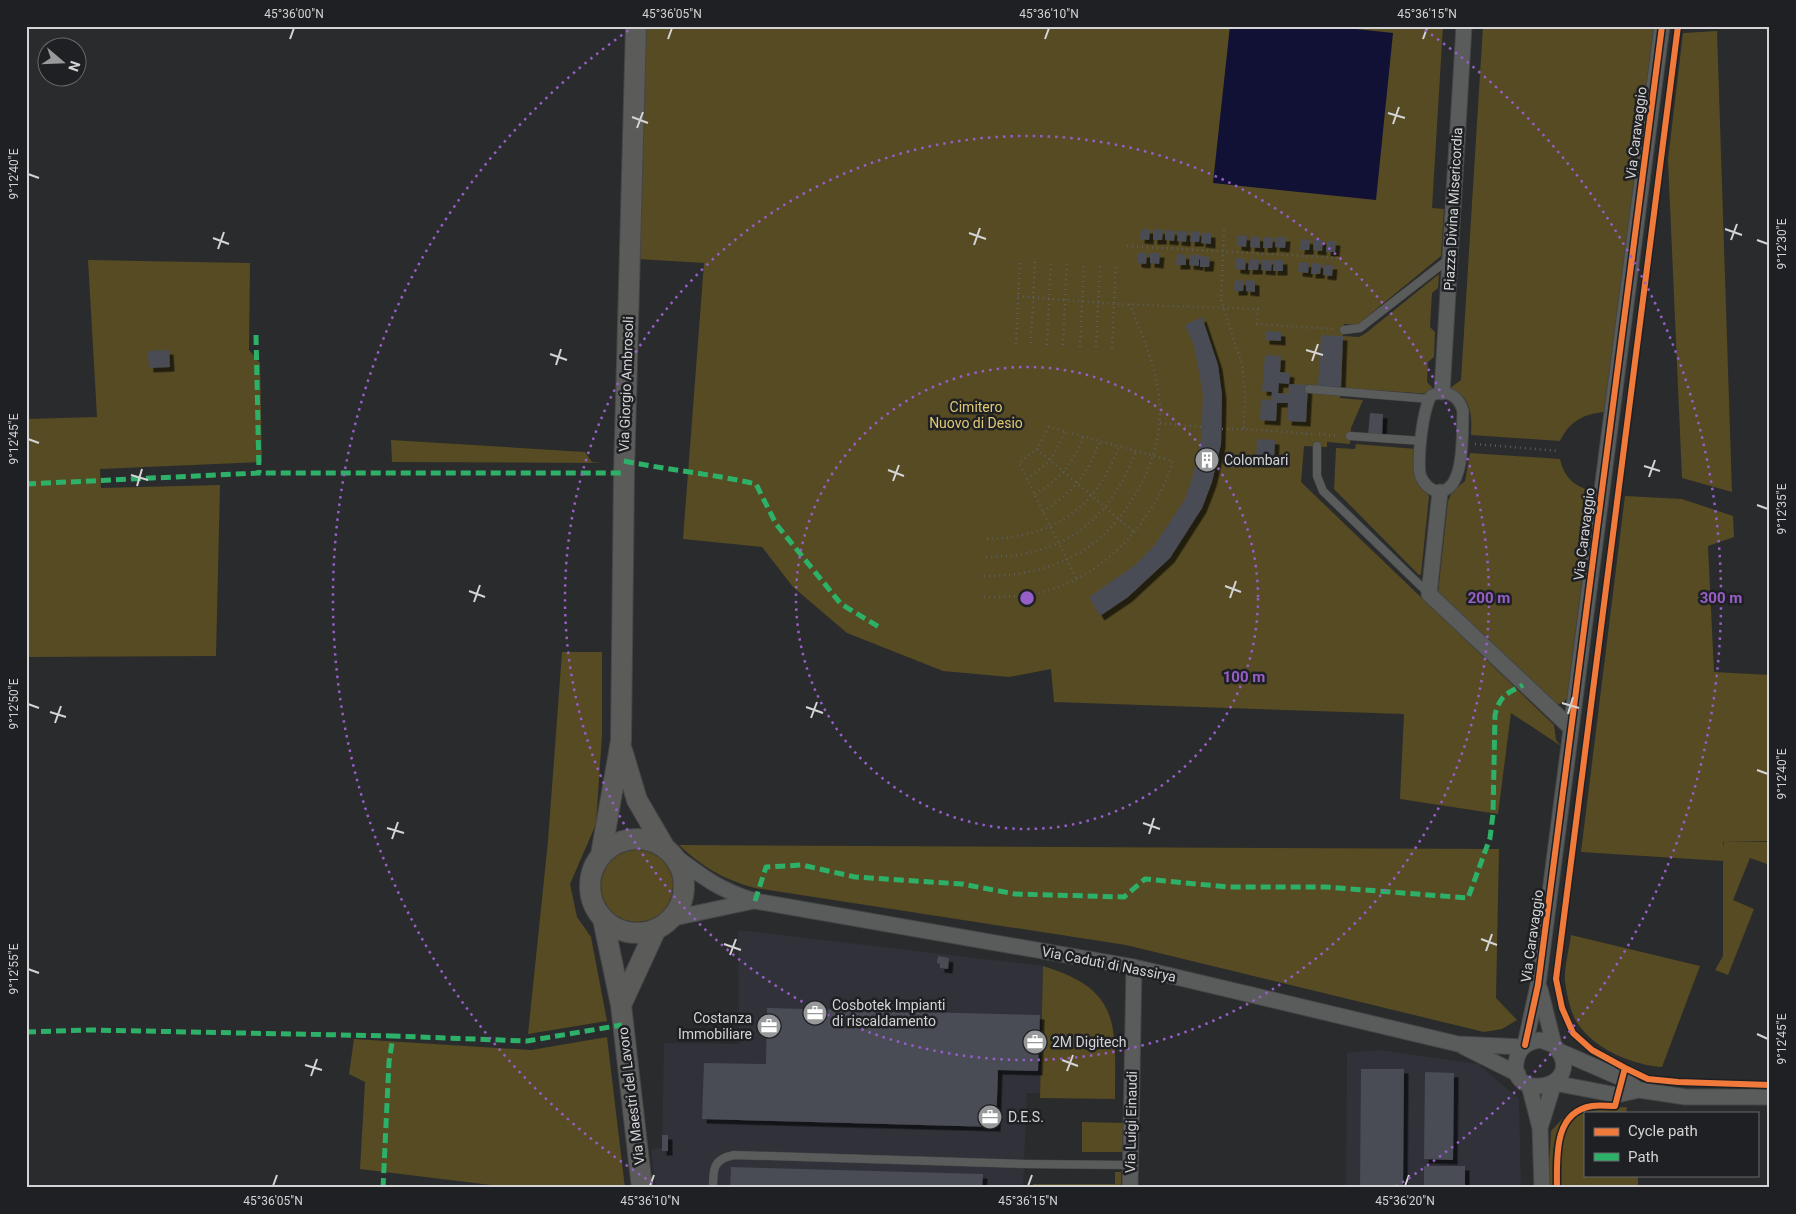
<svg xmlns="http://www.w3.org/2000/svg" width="1796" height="1214" font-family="Roboto,sans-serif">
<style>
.built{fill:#303139}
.green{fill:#564b22}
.water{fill:#111035}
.building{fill:#4a4b55;filter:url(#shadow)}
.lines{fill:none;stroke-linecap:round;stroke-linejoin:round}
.service-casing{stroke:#454647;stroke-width:9}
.pedestrian-casing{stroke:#454647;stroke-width:13}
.minor-casing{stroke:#454647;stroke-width:17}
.secondary-casing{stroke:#454647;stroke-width:22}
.path{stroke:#5d5e5f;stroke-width:2.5;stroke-dasharray:1 4;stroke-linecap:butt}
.service{stroke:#5a5c5c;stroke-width:8}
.pedestrian{stroke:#5a5c5c;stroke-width:11}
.minor{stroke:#5a5c5c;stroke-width:15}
.secondary{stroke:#5b5b59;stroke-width:20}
.quiet{stroke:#2db169;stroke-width:5;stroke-dasharray:10 5;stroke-linecap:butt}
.cycleway-casing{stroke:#1f2023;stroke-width:9}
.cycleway{stroke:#f17a3a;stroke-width:6}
.ticks{fill:none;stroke:#d4d4d6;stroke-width:2}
.ring{fill:none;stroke:#965ec6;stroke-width:2.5;stroke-dasharray:2.5 5}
.labels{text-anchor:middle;stroke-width:5;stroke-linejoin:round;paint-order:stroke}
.street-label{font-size:14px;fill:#d4d4d6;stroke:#1f2023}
.park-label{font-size:14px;fill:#e0c975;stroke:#1f2023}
.poi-label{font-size:14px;fill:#d4d4d6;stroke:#1f2023;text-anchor:start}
.centre{fill:#965ec6;stroke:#1f2023;stroke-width:2.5}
.ring-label{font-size:15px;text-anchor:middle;font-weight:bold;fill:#965ec6;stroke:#1f2023;stroke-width:5;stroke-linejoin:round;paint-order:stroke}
.neatline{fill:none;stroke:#d4d4d6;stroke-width:2}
.ticks-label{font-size:12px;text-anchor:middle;fill:#d4d4d6}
</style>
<defs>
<filter id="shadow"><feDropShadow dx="4.5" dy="4.5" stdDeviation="0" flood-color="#0009"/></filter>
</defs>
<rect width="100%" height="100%" fill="#2a2b2c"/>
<!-- built -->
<path class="built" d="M738,930L1043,966L1040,1093H1027L1023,1188H656L651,1149L662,1148L664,1043L739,1044Z
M1380,1050L1478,1064L1519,1099L1521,1188H1346L1347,1053Z"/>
<!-- green -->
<path class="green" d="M646,26H1443L1432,208L1444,209L1441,256L1357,325L1344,324L1343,336L1359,337L1366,333L1439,274L1438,288L1432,293L1430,327L1435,332L1434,357L1428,362L1427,382L1432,387L1430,394L1341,388L1340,398L1363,400L1351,428L1350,444L1327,442V447L1304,446L1301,482L1554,725L1556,740L1561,746L1511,713L1498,814L1400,799L1404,714L1054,702L1051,669L1009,677L943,671L847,633L793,587L762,547L683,539L704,263L638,259Z
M1483,26H1654L1604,412C1583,414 1569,422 1560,441L1471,435C1472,415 1472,397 1450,388L1461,380Z
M1717,31L1732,492L1682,478L1668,160L1683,33Z
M88,260L250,263L249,350L260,363L262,462L100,469L101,488L220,485L216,656L26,657V419L97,417Z
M391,440L585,452L592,462L603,463L392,462Z
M1356,444L1416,449C1415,458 1412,473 1417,481C1421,488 1426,489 1429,497L1421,574L1419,575L1334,489L1336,448L1355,449Z
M1470,453L1560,459C1564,477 1574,487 1593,491L1567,698L1564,702L1556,705L1438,593L1448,501L1452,492L1465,481Z
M1625,496L1682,499L1733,516L1734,537L1708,546L1714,672L1770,675V841L1723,842V847L1724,842H1770V865L1750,858L1733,900L1754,909L1728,975L1715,970L1723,956V861L1581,852Z
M562,652H602V735L596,824L570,884L577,917L591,937L607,1021L528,1034L548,841Z
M679,845L1499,849L1496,998L1517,1020L1502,1029L1484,1032L1126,945L755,888C724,880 701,866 679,845Z
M601 886a36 36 0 1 1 72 0a36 36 0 1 1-72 0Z
M1571,935L1700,966L1662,1067C1634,1065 1599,1051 1581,1028C1571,1017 1567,996 1565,981C1564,967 1569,950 1571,935Z
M1043,966C1123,990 1115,1027 1115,1099L1040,1098Z
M607,1037L625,1188H499V1186L360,1169L365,1082L349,1074L354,1039L531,1050Z
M1627,1107L1626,1113H1585V1175H1638V1188H1548L1551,1131L1571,1110Z
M1082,1122L1123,1123L1122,1152H1082Z
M1115,1172H1121V1188H1033V1184H1115Z"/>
<!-- water -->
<path class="water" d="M1230,26H1328L1393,33L1376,200L1213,183Z"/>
<!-- building -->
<path class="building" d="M1141,229H1150L1149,240L1140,239Z
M1153,229L1163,230L1162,240H1153Z
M1165,230L1175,231L1174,241L1165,240Z
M1178,231H1187L1186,242L1177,241Z
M1191,231L1200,232L1199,242H1190Z
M1202,233H1211V244L1201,243Z
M1237,235L1247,236L1246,247L1237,246Z
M1251,236L1260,237V248L1250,247Z
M1264,237L1273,238L1272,248H1263Z
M1276,237H1286L1285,248L1275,247Z
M1301,239L1310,240L1309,250H1300Z
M1314,239L1323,240L1322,251L1313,250Z
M1327,241H1336L1335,252H1326Z
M1137,253H1147L1146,264L1137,263Z
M1150,253H1160L1159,264L1150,263Z
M1177,254L1186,255V265H1176Z
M1190,255H1199V266L1189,265Z
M1200,256L1210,257L1209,267H1200Z
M1236,258L1246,259L1245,270L1236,269Z
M1249,259L1259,260L1258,270H1248Z
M1262,260H1272L1271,271L1261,270Z
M1274,260H1283V271H1273Z
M1299,262L1309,263L1308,273L1298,272Z
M1312,263L1321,264L1320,274H1311Z
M1324,265H1333L1332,276L1323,275Z
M1235,280L1244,281L1243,291H1234Z
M1246,280L1255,281V292L1246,291Z
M1202,317L1218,365L1222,395L1221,444L1212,482L1202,508L1170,558L1128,597L1100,616L1089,597L1135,565L1154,546L1185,499L1193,475L1201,439L1203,395L1194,345L1185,325Z
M1265,331L1281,332V341L1265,340Z
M1321,335L1343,336L1341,387L1318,386Z
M169,350L170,367L149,368L148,351Z
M1265,355L1281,356L1280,372L1290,373L1289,384L1279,383L1278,393L1288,394L1289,384L1308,385L1306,422L1287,421L1288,403H1277L1276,421L1260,420L1261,399L1271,400L1272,392L1262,391Z
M1370,413L1383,414L1382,436L1368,435Z
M1257,439L1275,440L1274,463L1256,462Z
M938,956L949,958L948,969L940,968V964L937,963Z
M767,1008L1040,1015L1038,1071L998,1070L996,1127L702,1119L704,1063L766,1064Z
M1361,1069H1404L1403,1188H1360Z
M1425,1072L1454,1073L1453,1160L1424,1159Z
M662,1135H668V1151H662Z
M1424,1166H1465V1188H1424Z
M731,1167L983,1174L982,1188H730Z"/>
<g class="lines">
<defs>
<path id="service" d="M1344,330L1360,328L1450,258
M1309,389L1429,399
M1350,436L1422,441
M1317,446V476L1323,491L1428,593
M713,1188C713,1169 713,1159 734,1155L1024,1164L1130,1165"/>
<path id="pedestrian" d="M1442,392C1454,394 1460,400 1463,411C1462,430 1466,493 1438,491C1431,491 1424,484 1421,477C1416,465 1423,404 1432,395Z"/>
<path id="minor" d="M1442,392L1464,26
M1440,492L1429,594L1571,728
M672,854C701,876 719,890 755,901L1134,967L1458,1044L1523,1047
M669,919L754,901
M1540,989L1554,1045C1592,1088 1504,1105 1517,1058C1520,1046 1529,1042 1540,1040L1554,1045
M1525,1045L1538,985L1662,26
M1464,1047L1518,1074
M1559,1051L1621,1078L1639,1090
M1529,1085L1540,1128L1542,1188
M1540,1128L1554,1083L1617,1095L1639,1090L1686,1097H1770
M1130,1188L1134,967"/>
<path id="secondary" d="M622,750L637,800L665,848
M590 886a47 47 0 1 1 94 0a47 47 0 1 1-94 0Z
M601,855L621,741L624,473L636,26
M603,919L621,1005L642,1188
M621,1005L656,929"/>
</defs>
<!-- service casing -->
<use href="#service" class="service-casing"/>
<!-- pedestrian casing -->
<use href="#pedestrian" class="pedestrian-casing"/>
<!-- minor casing -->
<use href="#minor" class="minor-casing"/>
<!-- secondary casing -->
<use href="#secondary" class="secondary-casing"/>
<!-- path -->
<path class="path" d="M1224,230L1221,301L1242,364L1245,393L1244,429L1314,434
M1127,246L1340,258
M1018,296L1114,304L1258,309L1257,324L1333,329
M1031,343L1035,259
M1016,344L1020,259
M1047,345L1051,260
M1063,345L1067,260
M1080,347L1084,262
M1096,347L1100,263
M1112,348L1116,264
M1160,423L1202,427
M1222,429H1244
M1319,434L1339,436
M1475,444L1559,451
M1037,449L1135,533
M1027,479L1050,461L1065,432
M1035,494C1060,480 1073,463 1083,437
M1043,512C1074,490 1086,477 1100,441
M987,539C1054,537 1096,509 1119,446
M986,557C1063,557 1109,522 1136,451
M984,576C1056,576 1108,548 1141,484C1155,456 1163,428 1159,396C1155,363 1141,333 1129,302
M984,597C1001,597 1017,597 1034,594C1100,581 1154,524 1173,461L1049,427L1037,449L1019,463L1076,578"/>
<!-- service -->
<use href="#service" class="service"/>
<!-- pedestrian -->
<use href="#pedestrian" class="pedestrian"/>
<!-- minor -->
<use href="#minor" class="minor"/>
<!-- secondary -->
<use href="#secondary" class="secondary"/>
<!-- quiet -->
<path class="quiet" d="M256,335L259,473
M624,461C668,470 713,474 756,484L776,524L841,604L879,627
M26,484L259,473H624
M755,901L766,867L802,865L855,877L962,884L1015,894L1124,897L1145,879L1228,887H1326L1468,898L1490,838L1493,814L1495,715C1500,695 1506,694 1523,685
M26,1032L90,1030L393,1036
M383,1188L389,1062L393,1036L527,1041L622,1025"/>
<defs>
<path id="cycleway" d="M1678,26L1556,979L1562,1008L1573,1033L1592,1050L1625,1068L1648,1079L1678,1082L1770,1085
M1525,1045L1538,985L1662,26
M1557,1188C1557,1158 1553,1112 1592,1106C1599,1105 1608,1106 1615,1106L1625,1068"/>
</defs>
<!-- cycleway casing -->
<use href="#cycleway" class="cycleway-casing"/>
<!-- cycleway -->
<use href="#cycleway" class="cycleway"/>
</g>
<!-- ticks -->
<path class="ticks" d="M290,39L294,28M668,39L672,28M1045,39L1049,28M1423,39L1427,28M1388,113L1405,118M632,117L648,123M1393,124L1399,107M637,128L643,112M28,174L39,178M1725,229L1742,235M969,233L986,239M213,238L229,244M1731,240L1737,224M1757,240L1768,244M974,245L980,228M218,249L224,232M1306,350L1323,355M550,354L567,360M1312,361L1318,344M556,365L561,349M28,439L39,443M1644,466L1660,471M888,470L904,476M131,475L148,480M1649,477L1655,460M893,481L899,465M137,486L142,469M1757,505L1768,509M1225,586L1241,592M469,591L485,597M1230,598L1236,581M474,602L480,585M1562,703L1579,708M28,704L39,708M806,707L823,713M50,712L66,717M1568,714L1573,697M811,718L817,702M55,723L61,706M1757,770L1768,774M1143,823L1160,829M387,828L404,833M1149,834L1154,818M392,839L398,822M1481,939L1497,945M724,944L741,950M1486,951L1492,934M730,955L736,939M28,969L39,973M1757,1034L1768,1039M1062,1060L1078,1066M305,1065L322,1070M1067,1071L1073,1055M311,1076L317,1059M273,1186L277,1175M650,1186L654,1175M1028,1186L1032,1175M1405,1186L1409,1175"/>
<!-- distance rings -->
<g class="ring">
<circle cx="1027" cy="598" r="231"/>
<circle cx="1027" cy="598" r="462"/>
<path d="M659 1187A694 694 0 0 1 629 30M1425 30A694 694 0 0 1 1395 1187"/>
</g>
<!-- icons -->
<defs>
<symbol id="building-disc" viewBox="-11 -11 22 22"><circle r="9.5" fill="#98999a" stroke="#1f2023"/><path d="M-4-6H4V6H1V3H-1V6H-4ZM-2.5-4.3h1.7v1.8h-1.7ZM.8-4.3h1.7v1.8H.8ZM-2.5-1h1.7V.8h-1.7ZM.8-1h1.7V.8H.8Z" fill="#fff"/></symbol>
<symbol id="office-disc" viewBox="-11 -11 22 22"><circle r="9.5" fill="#98999a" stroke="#1f2023"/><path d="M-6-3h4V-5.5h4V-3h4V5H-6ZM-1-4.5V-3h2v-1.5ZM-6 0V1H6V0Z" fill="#fff"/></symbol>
</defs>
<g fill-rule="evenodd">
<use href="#building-disc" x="1193" y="446" width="28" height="28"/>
<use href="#office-disc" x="801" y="999" width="28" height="28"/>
<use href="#office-disc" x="755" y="1012" width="28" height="28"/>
<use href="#office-disc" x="1021" y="1028" width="28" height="28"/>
<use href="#office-disc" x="976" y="1103" width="28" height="28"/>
</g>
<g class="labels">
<!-- street labels -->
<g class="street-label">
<text transform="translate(1636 133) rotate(-83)" y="5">Via Caravaggio</text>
<text transform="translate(1453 209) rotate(-87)" y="5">Piazza Divina Misericordia</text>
<text transform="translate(626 384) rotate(-88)" y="5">Via Giorgio Ambrosoli</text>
<text transform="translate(1584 534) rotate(-83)" y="5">Via Caravaggio</text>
<text transform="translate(1532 936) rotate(-82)" y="5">Via Caravaggio</text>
<text transform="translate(1109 964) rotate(11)" y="5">Via Caduti di Nassirya</text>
<text transform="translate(631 1096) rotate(-97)" y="5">Via Maestri del Lavoro</text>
<text transform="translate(1131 1122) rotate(-89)" y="5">Via Luigi Einaudi</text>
</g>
<!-- park labels -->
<g class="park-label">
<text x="976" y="412">Cimitero<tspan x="976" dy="16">Nuovo di Desio</tspan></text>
</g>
<!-- poi labels -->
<g class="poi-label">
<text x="1224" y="465">Colombari</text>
<text x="832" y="1010">Cosbotek Impianti<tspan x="832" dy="16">di riscaldamento</tspan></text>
<text x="752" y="1023" text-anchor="end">Costanza<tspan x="752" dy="16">Immobiliare</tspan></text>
<text x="1052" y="1047">2M Digitech</text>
<text x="1008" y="1122">D.E.S.</text>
</g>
</g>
<circle cx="1027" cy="598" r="8" class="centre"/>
<g class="ring-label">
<text x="1489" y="603">200 m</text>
<text x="1721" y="603">300 m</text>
<text x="1244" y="682">100 m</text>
</g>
<!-- border -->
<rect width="1796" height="1214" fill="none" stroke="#1f2023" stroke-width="55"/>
<!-- legend -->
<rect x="1584" y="1112" width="175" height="65" fill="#1f2023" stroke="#67686b"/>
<rect x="1594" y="1128" width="25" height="8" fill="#f17a3a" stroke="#67686b"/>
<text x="1628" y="1136" font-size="15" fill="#d4d4d6">Cycle path</text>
<rect x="1594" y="1153" width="25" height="8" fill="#2db169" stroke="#67686b"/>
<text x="1628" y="1162" font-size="15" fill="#d4d4d6">Path</text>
<!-- north arrow -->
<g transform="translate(62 62) rotate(109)"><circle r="24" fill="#1f2023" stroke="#67686b"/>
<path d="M0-4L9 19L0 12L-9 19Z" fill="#98999a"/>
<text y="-8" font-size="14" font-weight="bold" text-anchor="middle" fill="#d4d4d6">N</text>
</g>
<rect x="28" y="28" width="1740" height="1158" class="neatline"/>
<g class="ticks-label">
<text x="294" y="18">45°36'00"N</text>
<text x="672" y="18">45°36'05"N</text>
<text x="1049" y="18">45°36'10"N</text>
<text x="1427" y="18">45°36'15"N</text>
<text transform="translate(14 174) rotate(-90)" y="4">9°12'40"E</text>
<text transform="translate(1782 244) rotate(-90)" y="4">9°12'30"E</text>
<text transform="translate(14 439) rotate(-90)" y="4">9°12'45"E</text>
<text transform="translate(1782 509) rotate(-90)" y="4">9°12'35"E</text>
<text transform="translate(14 704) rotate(-90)" y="4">9°12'50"E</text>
<text transform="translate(1782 774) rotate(-90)" y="4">9°12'40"E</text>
<text transform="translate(14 969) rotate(-90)" y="4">9°12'55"E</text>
<text transform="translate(1782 1039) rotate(-90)" y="4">9°12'45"E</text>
<text x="273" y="1205">45°36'05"N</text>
<text x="650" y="1205">45°36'10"N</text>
<text x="1028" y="1205">45°36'15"N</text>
<text x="1405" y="1205">45°36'20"N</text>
</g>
</svg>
